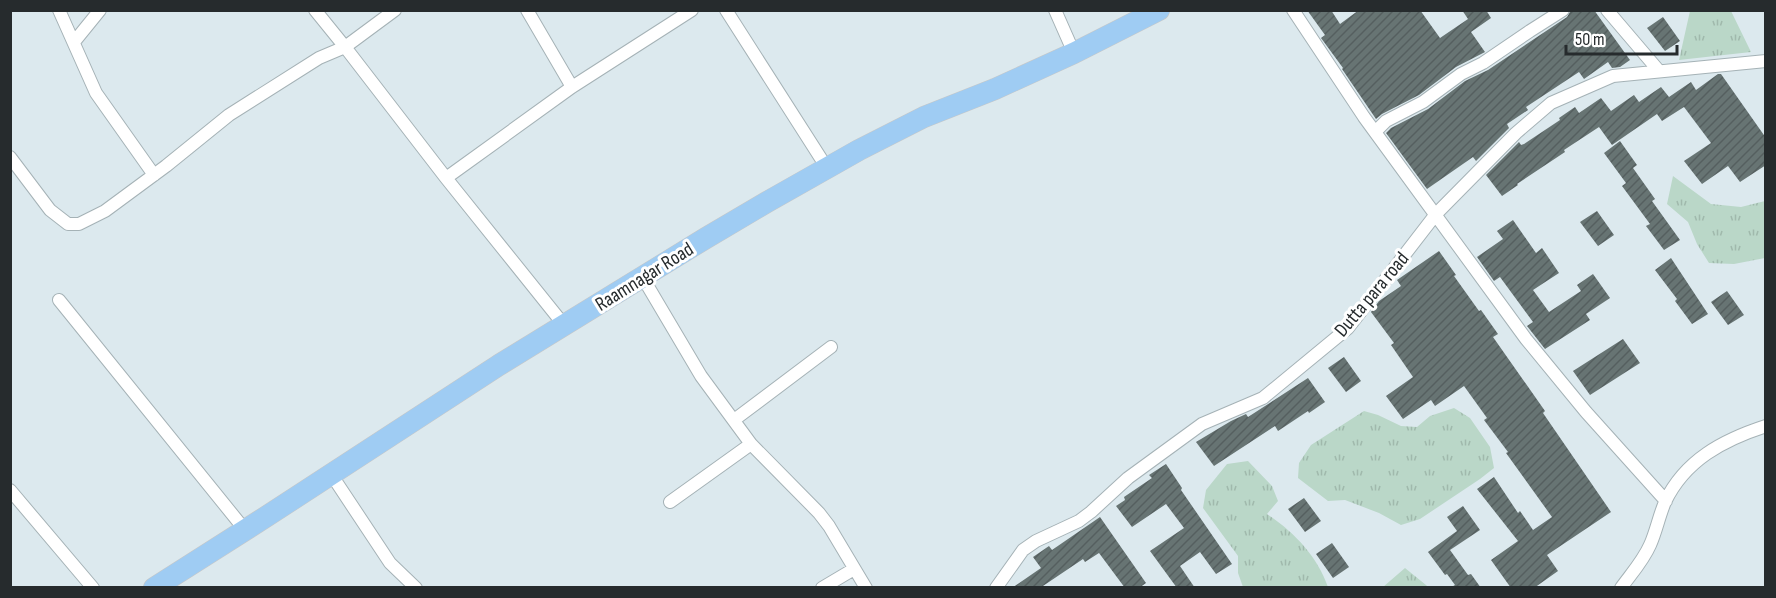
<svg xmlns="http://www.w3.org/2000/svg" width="1776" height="598" font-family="'Sofia Sans Condensed',sans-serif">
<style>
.grass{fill:url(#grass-tufts)}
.building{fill:url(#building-hatch)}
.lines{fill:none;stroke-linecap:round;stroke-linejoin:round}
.minor-casing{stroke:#a5b2b6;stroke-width:14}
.trunk-casing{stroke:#c7c8c8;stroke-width:22}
.minor{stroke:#fff;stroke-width:12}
.trunk{stroke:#9fccf3;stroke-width:21}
.labels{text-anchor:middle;stroke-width:6;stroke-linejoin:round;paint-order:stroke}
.street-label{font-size:20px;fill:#262b2d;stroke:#fff}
</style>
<defs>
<pattern id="grass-tufts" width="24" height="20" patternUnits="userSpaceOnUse" patternTransform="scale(1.5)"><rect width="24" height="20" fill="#bad7c8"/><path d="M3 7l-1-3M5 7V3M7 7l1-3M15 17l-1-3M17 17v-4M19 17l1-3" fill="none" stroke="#a0b9ac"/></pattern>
<pattern id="building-hatch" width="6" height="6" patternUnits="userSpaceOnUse" patternTransform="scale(1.5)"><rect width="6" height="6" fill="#677473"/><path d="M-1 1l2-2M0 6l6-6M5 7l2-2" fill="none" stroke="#555f5f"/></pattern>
</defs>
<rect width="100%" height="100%" fill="#dce9ee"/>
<!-- grass -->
<path class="grass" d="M1690,11H1731L1751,52L1679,60Z
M1673,176L1711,204L1741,207L1765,201V258L1734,264L1709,263L1697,244L1688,222L1667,204Z
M1454,408L1470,418L1490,447L1494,468L1480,479L1420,519L1401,525L1379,513L1345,500L1328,501L1298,478L1299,463L1311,445L1364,411L1378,415L1401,426L1417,427L1430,416Z
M1248,461L1272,486L1278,501L1267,514C1294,532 1317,556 1328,587H1243L1238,573V556L1203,508L1206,490L1227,464Z
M1405,568L1426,585L1428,587H1383Z"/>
<!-- building -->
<path class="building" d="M1307,10H1331L1340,24L1359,10H1420L1440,38L1468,19L1462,10H1486L1491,18L1471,32L1485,52L1456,67L1419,95L1382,114L1376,119L1342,69L1343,68L1321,38L1325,35Z
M1571,10H1594L1630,60L1620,67L1612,68L1608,62L1584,79L1579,72L1526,107L1528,110L1507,124L1509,128L1476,161L1473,157L1427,189L1386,133L1391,128L1428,109L1465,81L1488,70L1567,17Z
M1663,17L1680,41L1665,51L1647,28Z
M1718,74H1721L1766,138V165L1740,182L1728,166L1702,184L1684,161L1711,143L1684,107L1662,121L1657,114L1612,145L1599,127L1564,150L1565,152L1517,184L1518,185L1502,196L1486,175L1519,142L1521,145L1524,144L1560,120L1559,118L1575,107L1579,113L1601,98L1611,111L1634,95L1639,102L1661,87L1669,97L1691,82L1696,90Z
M1620,141L1637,165L1633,168L1655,199L1652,201L1680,240L1664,250L1646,226L1650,224L1622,186L1626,183L1604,153Z
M1597,211L1614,235L1598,246L1580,222Z
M1513,220L1536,253L1542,248L1559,273L1533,290L1549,312L1581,291L1577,285L1593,274L1610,298L1586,314L1590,320L1545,349L1527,326L1533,322L1500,277L1494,281L1477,257L1503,239L1497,231Z
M1439,251L1456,275L1454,276L1479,311L1481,310L1498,334L1493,337L1545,411L1543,413L1611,512L1547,555L1558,571L1534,588H1511L1491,560L1518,541L1477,489L1494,477L1518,513L1520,511L1533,530L1552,517L1506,453L1508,452L1484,420L1487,418L1464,386L1435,406L1431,400L1403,419L1386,396L1413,377L1391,345L1394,343L1371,312L1379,301L1401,286L1397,280Z
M1671,258L1708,314L1692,324L1675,301L1677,299L1655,270Z
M1727,291L1744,315L1728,325L1711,302Z
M1623,339L1640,363L1590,395L1573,371Z
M1344,357L1361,381L1346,392L1328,368Z
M1308,378L1325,402L1309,413L1308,411L1278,431L1275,426L1214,466L1196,442L1231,421L1246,414L1248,417Z
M1166,464L1182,488L1181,490L1232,564L1216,574L1200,552L1180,566L1195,588H1177L1150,551L1184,528L1166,504L1132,527L1116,506L1125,500L1124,497L1152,478L1149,475Z
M1304,498L1321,521L1305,532L1288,509Z
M1463,506L1480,530L1450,550L1468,575L1471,574L1481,588H1450L1455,585L1447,574L1445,575L1428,552L1457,531L1447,517Z
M1100,517L1146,583L1139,588H1125L1099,553L1085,562L1083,559L1040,588H1012L1041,568L1033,557L1049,546L1052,550Z
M1332,543L1349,567L1333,578L1316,554Z"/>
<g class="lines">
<defs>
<path id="minor" d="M59,10L96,93L154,175
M315,10L345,47L446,178L564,325
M527,10L572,87
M726,10L827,168
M1055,10L1074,53
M1293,10L1364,117L1526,339L1586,412L1666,501
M1607,10L1659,71
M74,42L100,10
M1375,132L1386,121L1423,102L1461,74L1483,63L1530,31L1563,10
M10,157L50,210L68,224H79L105,211L166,166L229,115L319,58L345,47L395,10
M446,178L572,87L692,10
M643,278L701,376L751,444L819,513L829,526L866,588
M59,300L245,530
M734,420L831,347
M331,474L390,563L416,588
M10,490L93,588
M670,502L751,444
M822,588L854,569
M996,588L1023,550L1036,541L1079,521L1091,512L1128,478L1202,424L1263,398L1348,328L1436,214L1516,133L1551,103L1613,76L1766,61
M1621,588C1631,574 1643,561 1650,545C1656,532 1659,516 1665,502C1685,460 1723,440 1766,426"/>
<path id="trunk" d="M154,588L264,518L499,365L706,238L767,202L859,150L924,117L995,89L1074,53L1159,10"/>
</defs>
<!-- minor casing -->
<use href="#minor" class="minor-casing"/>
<!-- trunk casing -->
<use href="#trunk" class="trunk-casing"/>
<!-- minor -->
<use href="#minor" class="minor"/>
<!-- trunk -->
<use href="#trunk" class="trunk"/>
</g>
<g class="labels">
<!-- street labels -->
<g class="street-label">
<text transform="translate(644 276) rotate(-32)" y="7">Raamnagar Road</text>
<text transform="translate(1371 294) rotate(-50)" y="7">Dutta para road</text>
</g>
</g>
<!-- border -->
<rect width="1776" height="598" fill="none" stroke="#262b2d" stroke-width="24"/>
<!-- scale -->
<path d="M1566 45v9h111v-9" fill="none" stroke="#262b2d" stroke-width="3"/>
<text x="1575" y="45" font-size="18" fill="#262b2d" stroke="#ffffff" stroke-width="4.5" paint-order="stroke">50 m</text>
</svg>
